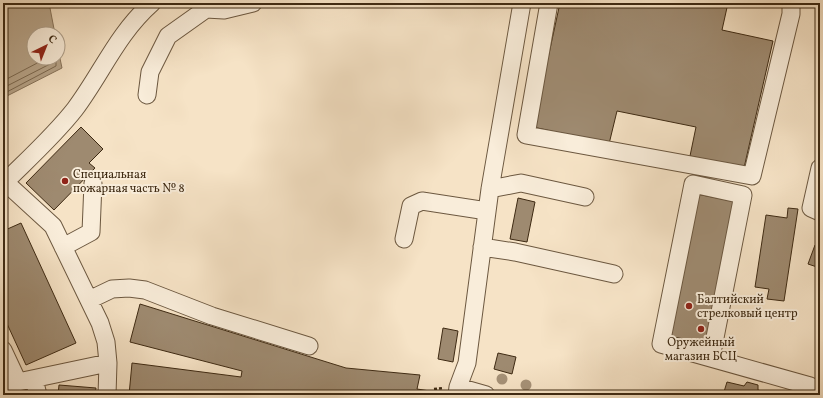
<svg xmlns="http://www.w3.org/2000/svg" width="823" height="398" font-family="Vollkorn,serif">
<style>
.water{fill:#b7a489;stroke:#87735a}
.lines{fill:none;stroke-linecap:round;stroke-linejoin:round}
.shore{stroke:#7a674e;stroke-width:1}
.building{fill:#9e8a70;stroke:#3e2a13}
.minor-casing{stroke:#6c5840;stroke-width:19}
.path{stroke:#3e2a13;stroke-width:2.5;stroke-dasharray:3 2;stroke-linecap:butt}
.minor{stroke:#f9edda;stroke-width:17}
.tree{fill:#a69278}
.poi-dot{fill:#8f2418;stroke:#f9edda;stroke-width:1.5}
.labels{text-anchor:middle;stroke-width:4;stroke-linejoin:round;paint-order:stroke}
.poi-label{font-size:12px;fill:#3e2a13;stroke:#f9edda;text-anchor:start}
</style>
<rect width="100%" height="100%" fill="#f6e3c6"/>
<filter id="stains"><feTurbulence type="fractalNoise" baseFrequency=".005" numOctaves="4"/><feColorMatrix values="0 0 0 0 .2 0 0 0 0 .09 0 0 0 0 .02 0 0 0 .5 -.17"/></filter>
<radialGradient id="worn" r=".72"><stop offset=".6" stop-color="#630" stop-opacity="0"/><stop offset="1" stop-color="#630" stop-opacity=".3"/></radialGradient>
<!-- water -->
<path class="water" d="M3,3H49L55,34H34V58H58V49L62,68L3,98Z"/>
<g class="lines">
<!-- shore -->
<path class="shore" d="M3,81L43,60L44,58
M3,88L50,64V58
M3,94L56,66V58"/>
</g>
<!-- building -->
<path class="building" d="M560,3H728L722,30L773,41L744,168L690,156L696,127L617,111L609,144L533,127Z
M81,127L103,149L89,163L95,168L54,210L26,183Z
M697,194L737,202L708,344L669,336Z
M518,198L535,202L527,242L510,239Z
M788,208L798,209L784,301L767,299L769,289L755,287L766,215L787,218Z
M21,223L76,343L26,365L3,315V231Z
M815,245L820,247V268L808,264Z
M140,304L346,368L420,375L417,389L430,391V395H129L132,363L241,377L242,371L130,342Z
M443,328L458,331L453,362L438,359Z
M498,353L516,357L512,374L494,369Z
M727,382L744,386L747,382L758,385V390L774,395H723Z
M59,385L96,388L95,395H58Z"/>
<g class="lines">
<defs>
<path id="minor" d="M549,3L526,135L752,176L791,14V3
M147,95L150,72L168,36L206,9L224,10L253,3
M820,168L811,208L820,212
M5,182L53,226L100,323L106,342L108,363
M3,184C27,160 54,136 75,109C102,73 117,34 152,3
M490,189L521,183L585,197
M404,239L411,206L422,201L487,211
M63,247L91,232L93,183
M482,247L515,252L614,274
M89,300L112,289L129,288L145,290L212,316L309,346
M3,350L18,382L108,363L107,395
M711,358L743,195L693,184L661,344L810,386L817,395
M34,379L38,395
M458,387L486,395
M3,389L18,382
M457,395L458,387L467,363L490,189L522,3"/>
</defs>
<!-- minor casing -->
<use href="#minor" class="minor-casing"/>
<!-- path -->
<path class="path" d="M434,389L444,388"/>
<!-- minor -->
<use href="#minor" class="minor"/>
</g>
<!-- trees -->
<g class="tree">
<circle cx="502" cy="379" r="5.5"/>
<circle cx="526" cy="385" r="5.5"/>
</g>
<!-- markers -->
<g class="poi-dot">
<circle cx="65" cy="181" r="4"/>
<circle cx="689" cy="306" r="4"/>
<circle cx="701" cy="329" r="4"/>
</g>
<g class="labels">
<!-- poi labels -->
<g class="poi-label">
<text x="73" y="178">Специальная<tspan x="73" dy="14">пожарная часть № 8</tspan></text>
<text x="697" y="303">Балтийский<tspan x="697" dy="14">стрелковый центр</tspan></text>
<text x="701" y="346" text-anchor="middle">Оружейный<tspan x="701" dy="14">магазин БСЦ</tspan></text>
</g>
</g>
<!-- margin -->
<rect width="823" height="398" fill="none" stroke="#f6e3c6" stroke-width="16"/>
<rect x="4" y="4" width="815" height="390" fill="none" stroke="#3e2a13" stroke-width="2"/>
<rect x="8" y="8" width="807" height="382" fill="none" stroke="#3e2a13"/>
<!-- north arrow -->
<g transform="translate(46 46) rotate(43)"><circle r="19" fill="#f9edda" stroke="#ae9f8a"/>
<path d="M0-3L7 15L0 10L-7 15Z" fill="#8f2418"/>
<text y="-6" font-size="11" font-weight="bold" text-anchor="middle" fill="#3e2a13">С</text>
</g>
<rect width="100%" height="100%" filter="url(#stains)"/>
<rect width="100%" height="100%" fill="url(#worn)"/>
</svg>
